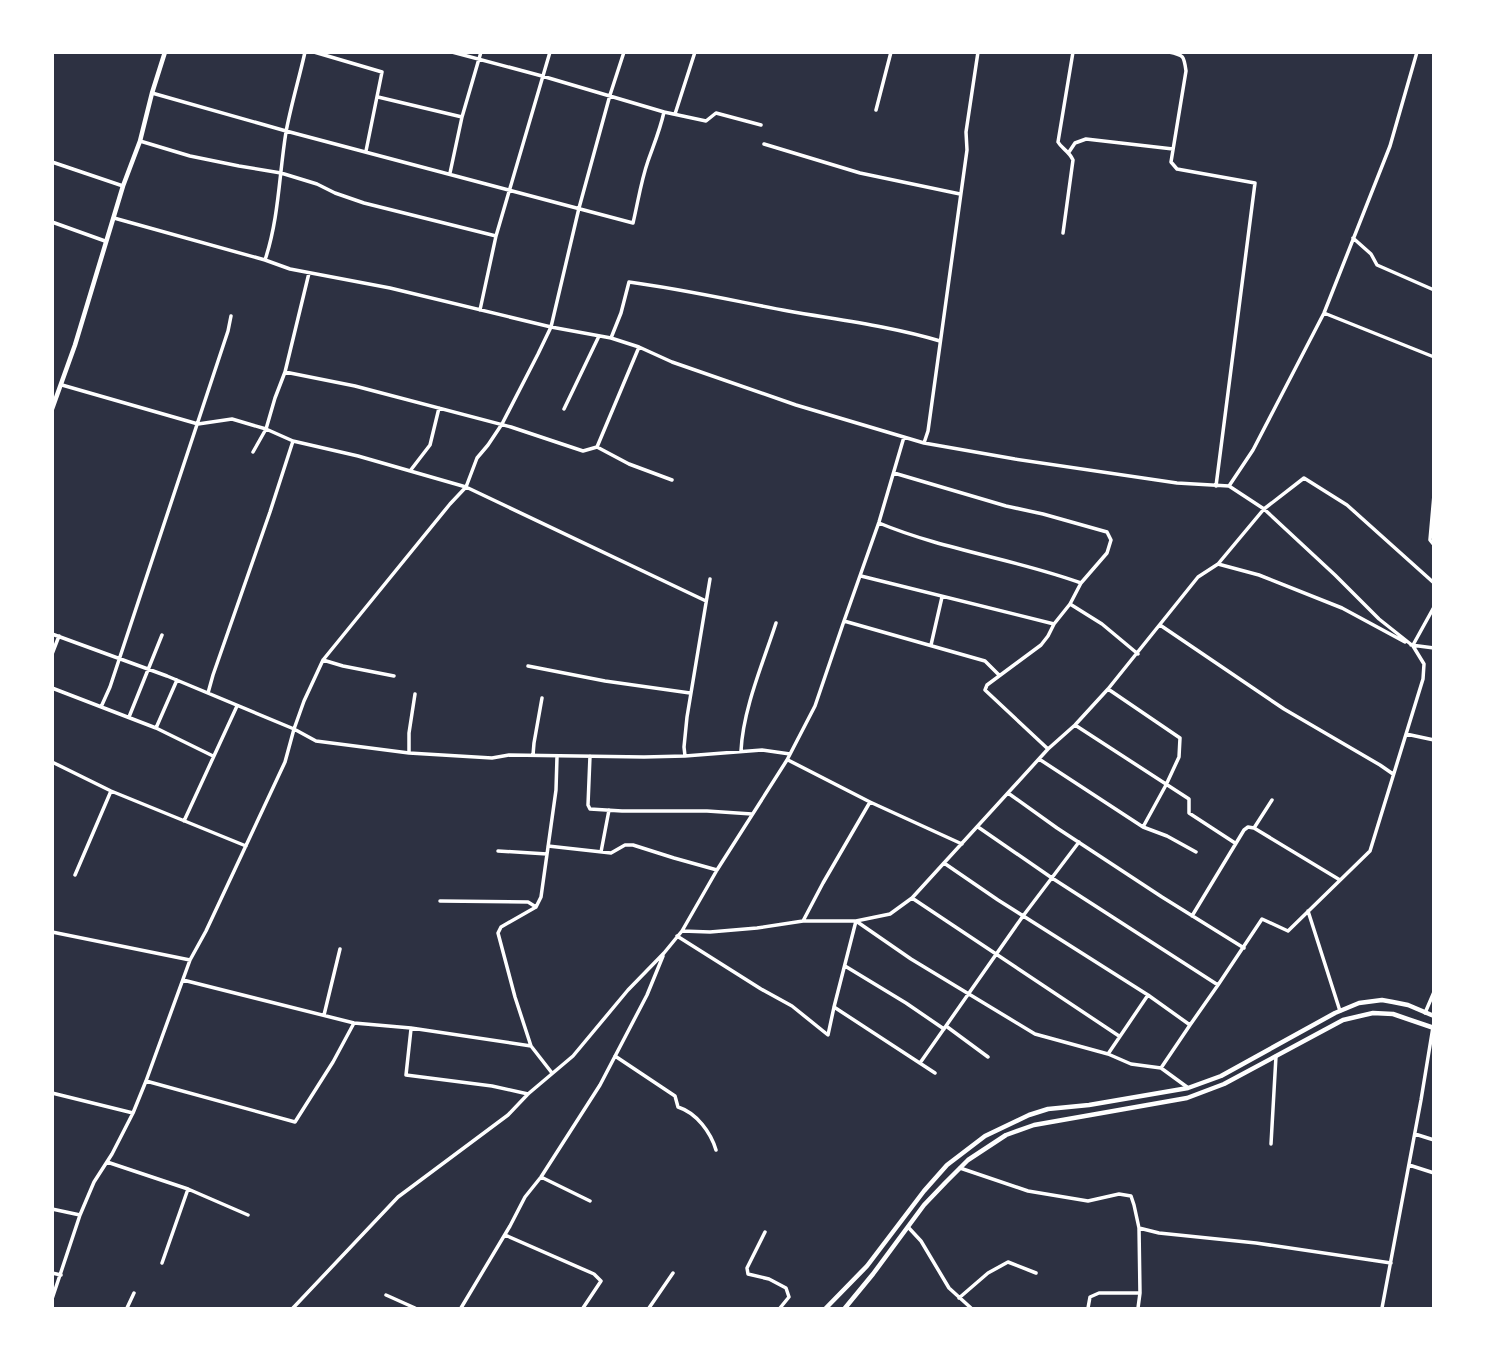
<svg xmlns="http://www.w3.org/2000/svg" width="1486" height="1361" font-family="Inter,sans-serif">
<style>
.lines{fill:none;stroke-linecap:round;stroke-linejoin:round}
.minor{stroke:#fff;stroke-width:3.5}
.tertiary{stroke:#fff;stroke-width:4.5}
.secondary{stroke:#fff;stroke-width:4.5}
</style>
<rect width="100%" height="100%" fill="#2d3142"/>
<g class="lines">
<!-- minor -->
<path class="minor" d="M314,52L382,72L366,151
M452,52L542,76L664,112
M1169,52C1184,55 1184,56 1186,71L1171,162L1177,169L1255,183L1216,486
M152,93L286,131L633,223C638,202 641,181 648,161C654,144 660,130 664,112L706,121L716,113L761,125
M378,97L462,117
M876,110L891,52
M675,114L695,52
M140,141L190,156L239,166L281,173L317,184L335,193L364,203L496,236
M764,144L860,173L960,194
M1069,152L1075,143L1086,139L1173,149
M52,162L123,186
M450,173L462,117L481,52
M114,218L265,260L290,269L390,288L551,327L611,338L639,347L672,362L796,405L924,443L1015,459L1177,483L1229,486L1253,450L1324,313L1390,146L1417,52
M52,222L105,241
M1063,233L1073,160C1069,151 1062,149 1058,142L1073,52
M1353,238L1371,254L1377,265L1434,290
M265,260C279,218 279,175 286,132C291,105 299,79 305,52
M480,310L496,236L550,52
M1324,313L1434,357
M611,338L621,313L629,282C682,289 735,301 788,311C839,320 890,326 940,341
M285,372L355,386L511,427L583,451L597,447L629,464L672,480
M62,385L198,424L232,419L266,429L293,441L358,456L466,487L706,601
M564,409L599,336
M904,437L879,522L844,621L985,661L999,675
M924,443L928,431L967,150L966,132L978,52
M597,447L639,347
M253,452L266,429L275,398L285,372L309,273
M410,471L430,445L439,408
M894,473L1006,506L1043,514L1107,532L1111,540L1107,553L1081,583L1070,604L1054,624L1048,636L1041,645L987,685L985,690L1048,749
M1434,495L1430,540L1434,545
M879,523C944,550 1015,559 1081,583
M1218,564L1264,509L1304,478L1347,505L1434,583
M861,576L1054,624
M1070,604L1102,624L1138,654
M1160,625L1284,709L1380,765L1393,774
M52,634L167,676L294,729L316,741L409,753L492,758L509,755L644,757L685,756L762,750L790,754
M931,645L942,597
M1411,645L1434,648
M1413,645L1434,607
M52,654L59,636
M323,660L343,666L394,676
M528,666L605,681L690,693
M52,688L156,728L213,756
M1108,689L1180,738L1179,757L1166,785L1143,827
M208,693L213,675L270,512L293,441
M101,707L110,687L228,331L231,316
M129,717L162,635
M1075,725L1189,799V813L1235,843
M156,728L177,680
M1406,734L1434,740
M741,751C743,709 763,663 776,623
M409,753V733L415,694
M533,755L534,743L542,698
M590,756L588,805L590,809L622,811H707L752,814
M685,756L684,747L687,717L710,579
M1039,759L1143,827L1167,836L1196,852
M788,760L870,802L962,844
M52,762L111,791L246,846
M1008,793L1057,828L1162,897L1244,948
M1272,800L1254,828L1340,880
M184,821L237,706
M978,827L1052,878L1218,985L1262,919L1288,931L1370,851L1423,679L1424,664L1413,646L1379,619L1335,575L1264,509L1229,486
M548,846L611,853L625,845H633L674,858L717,870
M498,851L547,854
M601,852L609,810
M944,863L998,900L1148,995L1190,1025L1161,1068
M75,875L111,791
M912,898L1119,1036
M440,901L528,902L536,907
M1308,911L1340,1011
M1192,916L1244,830L1248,827L1254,828
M803,921L823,883L870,802
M682,931L710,932L757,928L803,921H856L890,914L912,898L1048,749L1075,725L1108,689L1198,577L1218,564L1259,575L1342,608L1405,642
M52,932L190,960
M677,936L761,989L792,1006L828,1035L834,1007L856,921L911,959L1035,1034L1108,1054L1131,1064L1161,1068L1187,1087
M845,966L906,1003L944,1029
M183,980L354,1023L411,1028L531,1046
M834,1007L935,1073
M1425,1013L1434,992
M324,1015L340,949
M1190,1025L1218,985
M946,1026L988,1057
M411,1029L406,1075L492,1086L528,1094
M1108,1054L1148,995
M615,1056L675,1096L678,1107C697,1113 711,1133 716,1150
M920,1063L1023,916L1079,842
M552,1073L531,1046L515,997L498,933L501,927L536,907L541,897L556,790L557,757
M146,1081L295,1122L333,1062L354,1023
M52,1093L133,1113
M1415,1134L1434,1140
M1271,1144L1276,1056
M107,1162L188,1189L248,1215
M1409,1165L1434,1173
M960,1168L1028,1191L1088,1201L1119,1194L1131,1196L1134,1205L1139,1228L1159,1233L1256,1243L1391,1263
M541,1177L590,1201
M52,1209L80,1215
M908,1227L921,1241L949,1288L971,1308
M765,1232L747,1268L748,1274L769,1279L786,1288L789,1297L780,1308
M505,1235L594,1274L601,1281L583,1308
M162,1263L188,1189
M52,1273L61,1275
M386,1295L415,1308
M959,1298L988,1273L1008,1262L1036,1273
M52,1299L80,1215L94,1182L112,1154L133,1113L146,1081L190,960L206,931L285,762L294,729L304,701L323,660L450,504L466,487L477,458L488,445L502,424L538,354L551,327L579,208L610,95L624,52
M127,1308L134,1293
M293,1308L398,1197L508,1115L528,1094L573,1056L628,990L664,953L682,931L717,870L787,760L815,706L844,621
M461,1308L510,1226L525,1197L541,1177L600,1085L647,995L663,956
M649,1308L673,1273
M1088,1308L1090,1297L1099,1293H1140
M1138,1308L1140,1293L1139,1228
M1382,1308L1421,1100L1433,1027"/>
<!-- tertiary -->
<path class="tertiary" d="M52,409L75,345L123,186L140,141L152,93L165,52"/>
<!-- secondary -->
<path class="secondary" d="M826,1308L867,1266L924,1191L947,1165L985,1136L1029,1115L1048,1109L1089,1105L1188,1088L1221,1076L1335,1013L1359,1003L1382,1000L1393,1002L1408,1005L1434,1016
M845,1308L873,1274L924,1205L946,1182L968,1160L1006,1135L1034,1125L1187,1098L1224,1084L1343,1020L1373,1013L1393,1014L1434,1028"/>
</g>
<!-- border -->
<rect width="1486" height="1361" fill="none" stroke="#ffffff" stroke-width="108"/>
</svg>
